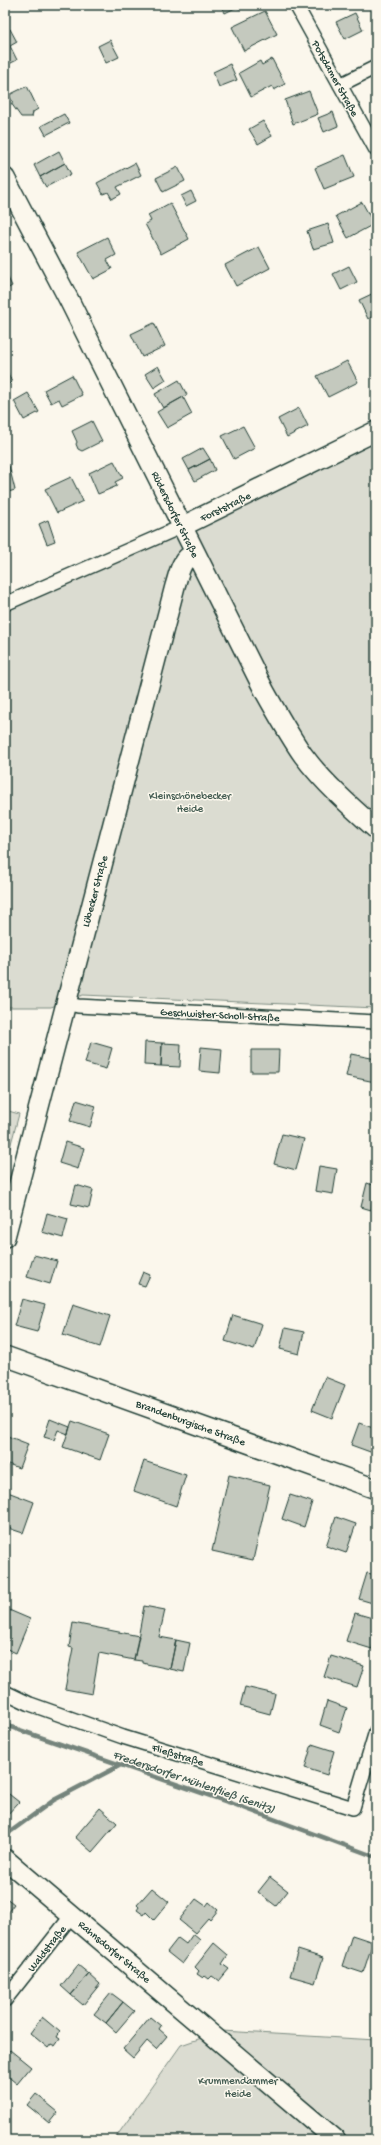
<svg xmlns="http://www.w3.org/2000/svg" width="381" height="2145" font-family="'Gochi Hand',sans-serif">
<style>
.green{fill:#dbdcd1;stroke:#7d8c82}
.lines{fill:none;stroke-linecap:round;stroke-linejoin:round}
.stream{stroke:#74847b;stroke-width:4.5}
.building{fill:#c4c9be;stroke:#1f3d34}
.street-casing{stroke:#1f3d34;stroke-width:16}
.secondary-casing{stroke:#1f3d34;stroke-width:22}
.street{stroke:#fbf7ec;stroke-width:13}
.secondary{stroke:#fbf7ec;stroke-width:19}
.labels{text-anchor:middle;stroke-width:3;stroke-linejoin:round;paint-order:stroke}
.street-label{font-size:11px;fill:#1f3d34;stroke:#fbf7ec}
.park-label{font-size:11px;fill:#455d53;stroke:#fbf7ec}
.water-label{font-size:12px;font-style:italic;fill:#425b52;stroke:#fbf7ec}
</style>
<rect width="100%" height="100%" fill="#fbf7ec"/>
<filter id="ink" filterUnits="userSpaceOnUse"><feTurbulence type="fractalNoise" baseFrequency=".025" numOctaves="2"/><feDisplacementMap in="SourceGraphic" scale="8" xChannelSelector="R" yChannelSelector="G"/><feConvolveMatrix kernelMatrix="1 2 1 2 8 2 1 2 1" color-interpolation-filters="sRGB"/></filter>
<g filter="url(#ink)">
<!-- green -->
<path class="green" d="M376,440V1008L83,995L51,1007H5V607L307,476Z
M5,1110L19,1114L5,1166Z
M222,2031L376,2040V2140H114L181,2045Z"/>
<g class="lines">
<!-- stream -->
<path class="stream" d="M5,1725L228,1802L376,1857
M5,1838L10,1832L54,1800L119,1766"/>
</g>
<!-- building -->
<path class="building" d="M221,5H246L239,9L237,7L225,13Z
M370,5H376V18Z
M265,11L277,34L244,51L232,27Z
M355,13L363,30L345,39L336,22Z
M10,29L17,42L10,46L17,60L5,66V32Z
M110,40L119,57L106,63L98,46Z
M272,59L285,84L274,90L272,86L251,97L239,73L260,61L262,65Z
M230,64L237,80L219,87L213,72Z
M27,86L38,109L33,112L32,117H21L11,103H13L9,95Z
M309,91L318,114L293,124L285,100Z
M333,112L338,126L324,132L318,118Z
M64,114L69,123L46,135L41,126Z
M263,121L272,136L258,144L249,129Z
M59,151L65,163L40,177L34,165Z
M345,155L354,177L324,189L315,168Z
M65,163L71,174L46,187L40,177Z
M135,163L141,175L117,187L121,194L112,199L108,192L103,194L97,183Z
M178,167L185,181L163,192L156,178Z
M191,191L196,201L186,206L181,196Z
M362,202L374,224L348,238L336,216Z
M170,203L189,239L161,254L145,224L151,221L148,215Z
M328,224L334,243L313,249L307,231Z
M107,237L116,255L107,260L112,269L93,279L78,252Z
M259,247L270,268L236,286L225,265Z
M349,266L357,282L341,290L333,274Z
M5,272L12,286L5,290Z
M5,290L9,297L5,299Z
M376,292V315L368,319L359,300Z
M154,323L165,346L142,357L131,334Z
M347,361L358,382L328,397L317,376Z
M158,366L166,380L154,388L145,374Z
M5,367L12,382L5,386Z
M72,375L82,395L62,405L59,399L51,403L44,390Z
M179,380L187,395L163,408L155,394Z
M28,393L39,412L24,420L14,401Z
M183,397L192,414L167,428L157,412Z
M299,408L308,426L287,437L278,419Z
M92,421L102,441L82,451L78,449L76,444L77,442L72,431Z
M243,426L255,448L234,459L222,436Z
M203,448L210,459L189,470L183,459Z
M210,459L215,470L195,481L189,470Z
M114,461L123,478L115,482L117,486L98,494L89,473Z
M9,466L15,490L5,493V467Z
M71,477L83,501L57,513L45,489Z
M48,520L55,541L47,544L39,524Z
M91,1042L112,1048L106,1069L85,1063Z
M145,1042L162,1043L161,1066L144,1065Z
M162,1043L181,1044L180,1067L161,1066Z
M201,1047L222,1049L220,1073L199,1071Z
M251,1050H279L278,1072H251Z
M351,1054L376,1059L375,1082L346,1076Z
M5,1066L9,1067L5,1081Z
M76,1100L96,1106L90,1127L70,1121Z
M282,1134L304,1139L296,1170L274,1164Z
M65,1142L84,1148L78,1169L59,1163Z
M319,1166L337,1169L333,1194L315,1191Z
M367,1183L376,1186L371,1210L361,1207Z
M76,1185L93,1190L89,1208L71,1204Z
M47,1213L68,1219L63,1238L42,1232Z
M34,1255L57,1261L50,1284L27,1277Z
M143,1272L150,1275L145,1286L138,1284Z
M22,1299L45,1305L37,1332L14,1326Z
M73,1304L110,1316L100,1347L63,1335Z
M233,1315L262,1324L254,1350L225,1341Z
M285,1328L304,1332L299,1354L280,1349Z
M325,1377L345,1385L332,1418L312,1410Z
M50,1419L70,1427L68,1434L58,1430L54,1440L44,1437Z
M72,1421L109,1434L100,1460L63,1447Z
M359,1423L376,1429V1446L373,1453L351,1445Z
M5,1435L28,1444L19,1468L5,1463Z
M144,1461L186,1475L176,1506L134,1491Z
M229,1475L270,1485L253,1560L212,1551Z
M5,1491L34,1502L23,1533L5,1527Z
M290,1495L312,1502L304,1527L282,1519Z
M336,1517L356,1524L346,1553L326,1546Z
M367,1573L376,1575V1604L359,1599Z
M144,1606L165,1610L159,1637L176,1640L170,1669L142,1663V1661L134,1660Z
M9,1610L30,1619L16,1653L5,1648V1621Z
M355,1613L376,1619V1637L372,1649L346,1641Z
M73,1623L139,1636L134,1660L99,1653L92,1694L65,1689L73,1648L69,1647Z
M176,1640L190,1643L184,1672L170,1669Z
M331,1656L364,1666L357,1687L324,1677Z
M245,1687L275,1694L270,1714L240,1706Z
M327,1701L347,1708L339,1732L320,1725Z
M312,1744L334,1751L327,1775L305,1768Z
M5,1791L19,1802L5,1817Z
M100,1808L117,1823L92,1852L75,1837Z
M270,1877L288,1891L276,1906L258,1892Z
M152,1888L169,1902L154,1920L146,1912L144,1915L137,1910L139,1907L137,1905Z
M5,1897L14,1904L5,1916Z
M196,1899L206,1906L209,1902L218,1910L210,1920L208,1918L195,1933L179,1920Z
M193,1934L200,1940L182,1964L167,1952L178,1938L186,1944Z
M352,1935L373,1942L363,1973L342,1966Z
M214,1943L228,1955L222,1964L229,1969L219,1981L212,1976L209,1979L205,1976L203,1978L197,1974L199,1971L195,1967Z
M298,1950L323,1958L315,1983L290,1976Z
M78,1965L89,1974L71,1995L61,1986Z
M89,1974L100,1984L83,2005L71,1995Z
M111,1993L123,2002L106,2023L94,2014Z
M123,2002L134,2011L116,2032L106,2023Z
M42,2017L60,2032L57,2037L60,2039L55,2046L51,2044L48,2048L30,2033Z
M150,2017L161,2026L159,2029L167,2036L156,2049L147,2041L133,2058L123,2049Z
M10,2050L31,2067L17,2084L5,2074V2055Z
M36,2094L58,2112L49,2123L27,2105Z"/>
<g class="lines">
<defs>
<path id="street" d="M296,5L376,150
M340,85L376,67
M5,604L183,526
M65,1003L78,1006L376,1022
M5,1692L30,1704L123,1737L353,1808L376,1731
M5,2000L72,1915"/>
<path id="secondary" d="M5,178L69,300L265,692C277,713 289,735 303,755C323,782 351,807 376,829
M183,526L376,431
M5,1237L175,586C180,570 180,561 195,552
M5,1356L376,1489
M5,1859L336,2140"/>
</defs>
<!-- street casing -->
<use href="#street" class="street-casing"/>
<!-- secondary casing -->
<use href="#secondary" class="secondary-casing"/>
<!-- street -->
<use href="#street" class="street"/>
<!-- secondary -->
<use href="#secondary" class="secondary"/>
</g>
</g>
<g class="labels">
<!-- street labels -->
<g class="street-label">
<text transform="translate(336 78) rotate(61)" y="4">Potsdamer Straße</text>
<text transform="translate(225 506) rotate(-26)" y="4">Forststraße</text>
<text transform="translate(176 514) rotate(64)" y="4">Rüdersdorfer Straße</text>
<text transform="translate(94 891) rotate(-75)" y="4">Lübecker Straße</text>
<text transform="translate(220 1014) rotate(3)" y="4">Geschwister-Scholl-Straße</text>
<text transform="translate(191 1422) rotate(20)" y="4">Brandenburgische Straße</text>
<text transform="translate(178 1754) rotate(17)" y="4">Fließstraße</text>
<text transform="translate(46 1948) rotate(-52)" y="4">Waldstraße</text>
<text transform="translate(115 1951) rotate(40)" y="4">Rahnsdorfer Straße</text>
</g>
<!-- park labels -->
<g class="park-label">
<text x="190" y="799">Kleinschönebecker<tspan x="190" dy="13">Heide</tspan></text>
<text x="238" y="2084">Krummendammer<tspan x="238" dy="13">Heide</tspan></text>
</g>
<!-- water labels -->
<g class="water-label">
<text transform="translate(194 1781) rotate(19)" y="4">Fredersdorfer Mühlenfließ (Senitz)</text>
</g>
</g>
<!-- margin -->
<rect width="381" height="2145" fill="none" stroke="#fbf7ec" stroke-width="20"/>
<rect x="10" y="10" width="361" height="2125" fill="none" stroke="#1f3d34" stroke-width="1.5" filter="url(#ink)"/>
</svg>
